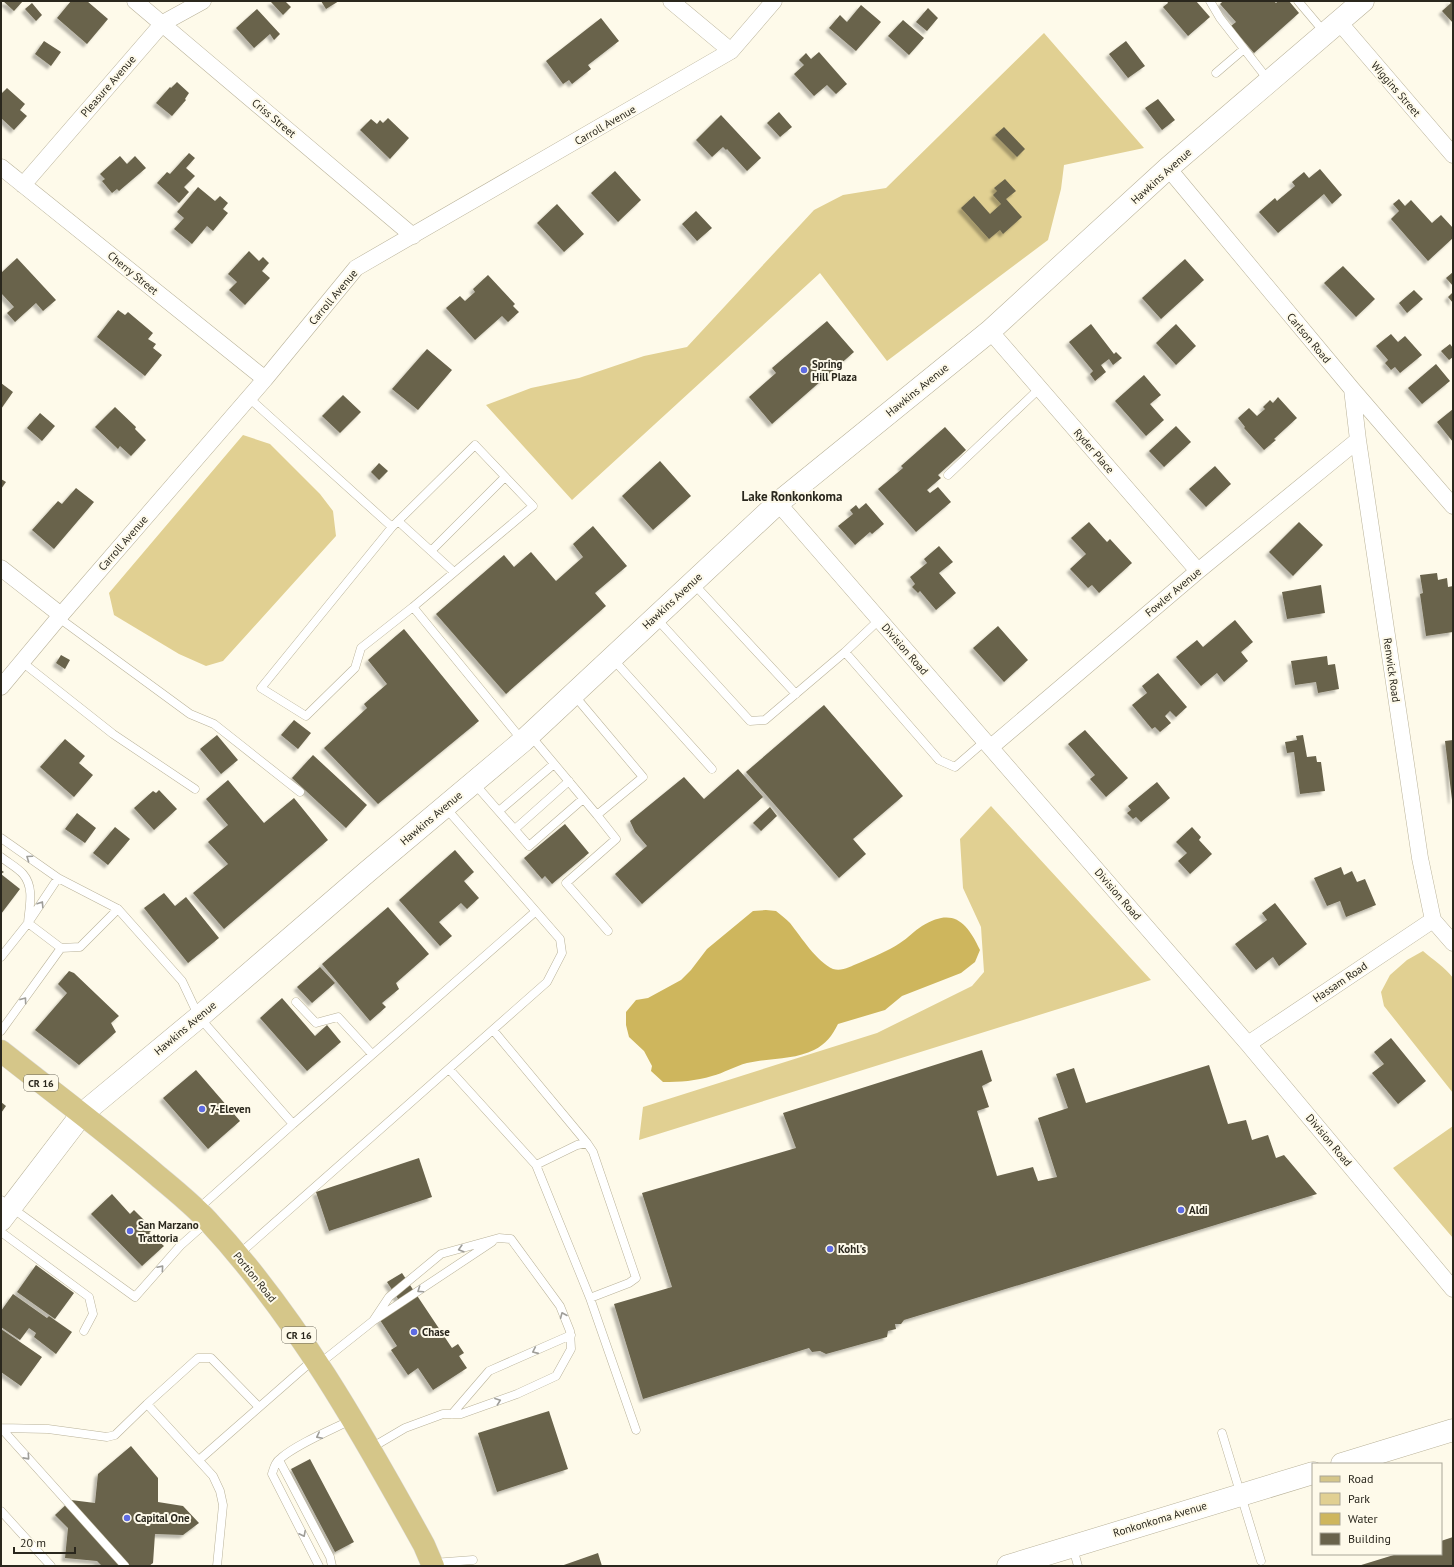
<svg xmlns="http://www.w3.org/2000/svg" width="1454" height="1567" font-family="'PT Sans',sans-serif">
<style>
.green{fill:#e1d092}
.water{fill:#ceb65d}
.building{fill:#69634c;filter:url(#shadow)}
.lines{fill:none;stroke-linecap:round;stroke-linejoin:round}
.lane-casing{stroke:#b9b299;stroke-width:9}
.street-casing{stroke:#b9b299;stroke-width:17}
.secondary-casing{stroke:#b9b299;stroke-width:23}
.primary-casing{stroke:#dddcdb;stroke-width:23}
.lane{stroke:#fff;stroke-width:8}
.street{stroke:#fff;stroke-width:16}
.secondary{stroke:#fff;stroke-width:22}
.primary{stroke:#d5c689;stroke-width:22}
.oneway{stroke:#9f9e99}
.poi-dot{fill:#5e6be2;stroke:#fefaea;stroke-width:1.5}
.labels{text-anchor:middle;stroke-width:4;stroke-linejoin:round;paint-order:stroke}
.shield{fill:#fefaea;stroke:#6a665a;stroke-width:1}
.shield-label{font-size:10px;font-weight:bold;fill:#2a271d}
.street-label{font-size:11px;fill:#2a271d;stroke:#fefaea}
.poi-label{font-size:11px;font-weight:bold;fill:#2a271d;stroke:#fefaea;text-anchor:start}
.quarter-label{font-size:13px;font-weight:bold;fill:#2a271d;stroke:#fefaea}
</style>
<defs>
<filter id="shadow"><feDropShadow dx="-3.5" dy="3.5" stdDeviation="1" flood-color="#0004"/></filter>
</defs>
<rect width="100%" height="100%" fill="#fefaea"/>
<!-- green -->
<path class="green" d="M1044,33L1144,148L1064,165L1061,189L1048,240L887,361L820,273L572,500L486,405L531,388L579,378L644,356L687,347L814,210L843,195L886,188Z
M243,435L270,444L320,494L333,511L336,536L223,661L206,666L179,654L114,615L109,593Z
M991,806L1151,980L639,1140L643,1107L877,1033L972,986L984,972L981,927L963,888L960,839Z
M1423,951C1433,960 1445,967 1453,978V1093L1384,1006L1381,992L1390,975L1407,960Z
M1453,1126V1238L1393,1168Z"/>
<!-- water -->
<path class="water" d="M766,910L776,911C781,915 786,919 790,923C801,937 817,962 833,969C842,972 851,966 859,963C873,957 888,951 900,943C908,938 914,931 922,926C953,907 967,922 980,950L975,962L961,973L902,996L885,1010L838,1024C832,1036 826,1044 814,1050C794,1060 768,1058 747,1063C735,1066 724,1073 712,1076C696,1081 680,1082 663,1082L651,1071L652,1066L644,1051L629,1037L626,1025V1012L636,1000L648,998L681,980L691,970L707,949L753,911Z"/>
<!-- building -->
<path class="building" d="M3,1H23L14,11Z
M71,1H87L108,19L87,44L57,18Z
M273,1H285L291,7L283,15L271,2Z
M321,1H339L326,9Z
M1167,1H1196L1210,17L1188,36L1163,7L1168,3Z
M1223,1H1274L1276,3L1278,1H1289L1299,13L1254,53L1231,26L1236,22L1220,4Z
M1449,1H1453V23L1442,11L1451,3Z
M32,3L42,15L36,21L25,9Z
M861,5L881,22L856,51L829,28L840,15L847,22Z
M928,8L938,18L927,31L916,22Z
M257,9L280,34L274,40L270,34L254,48L236,28Z
M601,18L619,41L588,65L591,69L572,84L569,80L563,84L546,61Z
M903,20L924,38L909,55L888,36Z
M44,41L61,52L51,66L35,54Z
M1126,41L1145,66L1128,78L1109,54Z
M819,52L847,84L836,94L827,85L814,96L794,74L804,65L799,60L806,53L811,59Z
M177,82L189,93L185,99L186,100L172,116L156,103L170,87L171,88Z
M7,88L25,104L20,110L27,116L14,130L1,118V94Z
M1158,99L1175,120L1162,130L1145,108Z
M779,112L792,127L780,137L767,123Z
M721,115L761,158L747,171L727,149L726,150L723,147L712,157L696,140Z
M388,118L409,138L390,159L360,130L371,119L377,124L380,120L383,123Z
M1004,127L1025,149L1017,157L995,135Z
M189,153L195,158L186,168L195,176L184,187L189,192L179,203L157,183L167,172L170,174Z
M120,156L127,164L135,156L146,168L119,191L117,189L112,193L102,181L105,179L100,174Z
M1320,169L1342,195L1332,204L1324,194L1278,233L1259,212L1275,198L1277,201L1295,186L1292,182L1304,172L1309,178Z
M615,171L641,200L618,222L591,193Z
M1005,179L1016,191L1006,199L1022,217L1003,234L1000,230L989,239L961,208L974,196L990,214L1001,204L993,195L997,191L994,188Z
M198,187L215,201L220,196L228,203L223,209L228,213L213,231L207,226L192,244L174,229L184,218L177,212Z
M1399,199L1405,206L1411,200L1432,223L1441,215L1453,228V238L1428,261L1391,219L1399,211L1393,204Z
M557,204L584,234L564,252L537,223Z
M696,211L712,228L697,241L682,224Z
M249,251L259,261L263,257L269,263L262,271L270,278L245,305L229,290L237,282L228,274Z
M17,258L56,300L43,311L36,303L15,322L7,313L14,307L1,293V273Z
M1185,259L1204,280L1161,319L1142,298Z
M1343,266L1375,299L1356,317L1324,283Z
M1453,272V286L1446,278Z
M488,275L515,304L513,306L519,312L508,322L502,316L475,340L446,308L460,296L465,301L475,292L473,289Z
M1414,290L1423,299L1407,313L1399,303Z
M1453,292V303L1448,297Z
M118,310L125,315L128,312L153,333L148,339L156,344L153,348L162,355L145,376L97,337Z
M827,321L854,352L772,424L749,397L776,373L772,368Z
M1091,324L1114,354L1116,352L1122,358L1113,365L1109,359L1101,365L1106,372L1095,381L1090,374L1093,371L1069,342Z
M1176,324L1196,346L1176,365L1156,343Z
M1391,334L1398,342L1405,336L1422,355L1400,373L1395,367L1391,370L1385,363L1388,360L1376,346Z
M1450,344L1453,348V357L1449,360L1441,351Z
M427,349L452,370L418,410L392,389Z
M1436,364L1450,381L1422,404L1408,388Z
M1144,375L1161,395L1150,404L1164,420L1146,436L1115,401Z
M1,383L13,392L1,409Z
M343,395L361,412L340,433L322,416Z
M1278,397L1297,418L1274,439L1276,440L1264,450L1244,428L1245,427L1238,418L1249,408L1257,416L1265,409L1263,407L1270,400L1273,403Z
M115,407L136,427L135,429L146,440L131,456L120,446L118,449L95,427Z
M1453,409V442L1437,422Z
M40,413L55,426L42,441L27,428Z
M1176,426L1191,442L1164,467L1149,451Z
M945,427L966,450L938,475L941,478L927,490L930,493L938,487L951,502L916,532L878,489L903,468L901,466Z
M660,461L691,496L653,530L622,496Z
M379,463L388,471L379,480L371,472Z
M1215,466L1231,484L1206,507L1189,489Z
M1,479L6,482L1,489Z
M76,488L94,502L54,549L32,530L58,501L62,504Z
M866,503L884,524L872,534L870,532L855,545L838,526L853,514L850,510L856,505L859,509Z
M1089,522L1107,542L1110,539L1132,563L1099,593L1092,585L1088,588L1070,569L1086,554L1071,538Z
M1299,522L1323,545L1293,576L1269,552Z
M593,526L627,566L595,593L606,606L506,694L436,614L504,555L514,567L531,552L556,581L583,557L573,544Z
M939,546L953,562L939,573L956,593L936,610L920,591L918,593L912,587L915,584L910,577L927,563L924,559Z
M1437,573L1438,580L1447,578L1448,587L1453,586V632L1426,636L1420,594L1423,593L1420,575Z
M1321,585L1325,613L1287,619L1282,592Z
M1235,620L1253,642L1241,652L1248,661L1224,682L1217,673L1201,686L1176,657L1197,640L1203,647Z
M998,626L1028,660L1004,682L973,648Z
M404,629L479,721L378,804L324,748L367,708L364,704L387,684L368,660Z
M61,655L70,660L65,669L56,663Z
M1327,656L1328,665L1335,664L1339,689L1318,693L1316,682L1295,685L1291,661Z
M1158,673L1187,707L1176,717L1170,711L1165,716L1171,723L1160,732L1155,727L1152,729L1132,705L1147,693L1142,686Z
M824,705L903,796L853,839L866,854L839,878L746,772Z
M294,720L311,733L298,749L281,735Z
M1085,730L1128,778L1106,797L1090,779L1095,775L1068,744Z
M217,735L238,760L221,774L200,749Z
M1303,735L1307,757L1316,756L1317,762H1321L1325,791L1300,794L1294,752L1287,753L1285,742L1297,740L1296,736Z
M65,739L85,756L79,763L93,775L74,797L40,767Z
M1453,740V800H1452L1445,741Z
M313,755L367,805L346,828L292,778Z
M738,769L763,797L642,904L615,874L647,846L635,832L630,821L684,777L704,799Z
M228,780L264,823L294,798L328,840L224,929L193,893L228,864L208,842L228,825L206,799Z
M1157,782L1170,798L1141,822L1136,817L1133,819L1127,813L1131,810L1128,806Z
M159,790L177,809L154,830L134,808L153,791L156,793Z
M770,807L777,816L761,831L753,823Z
M77,813L96,828L85,843L65,829Z
M565,824L589,853L552,884L545,876L542,879L524,858Z
M115,827L130,839L108,865L93,853Z
M1192,827L1201,837L1199,840L1212,854L1190,874L1178,861L1187,853L1176,842Z
M455,850L474,872L464,881L479,898L467,909L461,903L439,922L452,936L440,946L399,900Z
M1341,867L1344,875L1352,871L1357,882L1365,879L1376,905L1346,917L1340,901L1327,906L1314,878Z
M1,870L4,872L1,874L20,889L1,914Z
M164,893L175,906L186,897L219,938L188,963L144,908Z
M1275,903L1307,944L1279,966L1273,957L1256,970L1235,944L1267,920L1262,913Z
M388,907L429,954L396,983L399,989L382,1003L386,1007L370,1021L322,964Z
M320,967L335,983L312,1003L297,987Z
M69,971L74,973L119,1016L111,1023L116,1032L79,1065L35,1030L67,993L58,984Z
M282,998L315,1036L327,1025L341,1042L307,1071L260,1018Z
M1391,1038L1426,1081L1398,1104L1372,1073L1384,1064L1374,1052Z
M982,1050L992,1081L982,1086L989,1107L977,1111L997,1176L1033,1167L1038,1181L1057,1177L1038,1118L1068,1108L1056,1074L1074,1068L1086,1103L1209,1065L1228,1124L1246,1120L1252,1140L1268,1135L1276,1158L1284,1155L1317,1194L904,1320L901,1324H895L896,1329L888,1331L887,1337L826,1354L820,1351L812,1352L809,1348L643,1399L614,1304L672,1287L642,1193L796,1148L783,1113Z
M196,1070L240,1121L208,1149L163,1098Z
M1,1102L6,1106L1,1113Z
M419,1158L432,1197L329,1231L316,1192Z
M112,1194L130,1214L134,1210L153,1229L149,1233L164,1246L142,1266L91,1214Z
M36,1265L74,1293L55,1319L17,1292Z
M402,1273L452,1348L458,1344L464,1353L459,1356L467,1368L433,1390L418,1368L408,1375L391,1350L397,1346L380,1320L402,1305L387,1282Z
M13,1294L47,1318L49,1316L72,1332L56,1354L34,1337L36,1333L29,1328L20,1340L1,1327V1311Z
M1,1329L42,1357L21,1386L1,1372Z
M549,1411L568,1469L497,1492L478,1433Z
M131,1446L158,1478V1502L183,1506L199,1523L183,1535L155,1534L153,1563L149,1566H102L97,1561L65,1558L68,1528L55,1515L71,1500L95,1503L98,1474Z
M310,1459L354,1542L335,1552L291,1469Z
M1453,1537V1566H1358L1397,1554H1441V1541Z
M598,1553L602,1566H561Z"/>
<g class="lines">
<defs>
<path id="lane" d="M1210,1L1220,18L1269,81
M1298,1L1325,33
M1216,73L1244,49
M249,398L392,527
M948,475L1040,388
M398,521L454,572
M431,551L505,477
M693,583L796,694
M413,607L361,648L355,668L306,716L261,688L392,527L475,445L533,506L413,607L522,740
M59,618L190,714L214,724L300,792
M656,618L750,721L765,720L845,652
M879,620L845,652L939,760L955,767L985,741
M612,658L712,769
M22,662L113,734L195,789
M530,735L597,815L643,777L574,695
M474,783L529,846L583,799
M499,811L554,764
M597,815L616,839L566,883L608,931
M515,829L569,781
M1,838L58,878L118,909
M1,857C7,862 18,868 23,874C35,888 29,908 28,923L61,948L80,947L118,909L182,981L199,1017L293,1124L198,1209
M1,957L28,923L58,878
M296,1002L316,1023L338,1017L372,1054
M493,1030L587,1143
M1,1031L61,948
M449,1069L536,1165L590,1298L636,1430
M293,1124L535,912
M536,1165L577,1145L587,1143L593,1152L636,1278L629,1283L590,1298
M1,1200L135,1297L180,1246L207,1222
M1,1232L89,1297L93,1314L84,1331
M238,1255L547,982L562,953L560,939L445,807
M319,1364L373,1321L492,1242
M147,1404L198,1358H211L259,1407
M452,1414L489,1371L571,1335
M1,1428L48,1429L107,1437L115,1435L147,1404L213,1476L220,1491L223,1505L217,1566
M1,1428L125,1566
M1222,1433L1261,1561
M371,1448L405,1428L443,1414H461L517,1394L556,1376L571,1349L570,1331L560,1306L511,1239L499,1238L441,1254L389,1297L373,1321
M199,1460L313,1360
M279,1460L330,1557L332,1566
M1,1511L51,1566
M1073,1548L1078,1566
M433,1563L473,1560
M319,1566L272,1474C274,1468 275,1462 281,1458C297,1444 331,1430 351,1420"/>
<path id="street" d="M135,1L413,236
M671,1L731,51
M1339,22L1453,155
M1,167L265,379
M1168,168L1352,389L1453,506
M23,185L163,23L203,1
M990,331L1198,571
M1352,389L1358,440L1420,858L1433,920L1453,943
M778,503L1248,1044L1453,1289
M1,568L61,615
M1,687L61,615L265,379L356,268L731,51L774,1
M991,747L1198,571L1358,440
M1248,1044L1433,920"/>
<path id="secondary" d="M1,1220L82,1114L199,1017L367,872L523,741L778,503L990,331L1168,168L1363,1
M1342,1464L1453,1430
M1008,1566L1313,1473"/>
<path id="primary" d="M1,1051C54,1093 108,1133 159,1177C176,1191 193,1205 208,1221C297,1317 361,1431 424,1545L433,1566"/>
</defs>
<!-- lane casing -->
<use href="#lane" class="lane-casing"/>
<!-- street casing -->
<use href="#street" class="street-casing"/>
<!-- secondary casing -->
<use href="#secondary" class="secondary-casing"/>
<!-- primary casing -->
<use href="#primary" class="primary-casing"/>
<!-- lane -->
<use href="#lane" class="lane"/>
<!-- street -->
<use href="#street" class="street"/>
<!-- secondary -->
<use href="#secondary" class="secondary"/>
<!-- primary -->
<use href="#primary" class="primary"/>
</g>
<!-- one-way arrows -->
<defs><path id="oneway-chevron" d="M-2-3.5L2.5 0L-2 3.5" fill="none" stroke-width="1.6" stroke-linecap="round" stroke-linejoin="round"/></defs>
<g class="oneway">
<use href="#oneway-chevron" transform="translate(29 858) rotate(-145)"/>
<use href="#oneway-chevron" transform="translate(41 904) rotate(-57)"/>
<use href="#oneway-chevron" transform="translate(24 1000) rotate(-54)"/>
<use href="#oneway-chevron" transform="translate(461 1249) rotate(164)"/>
<use href="#oneway-chevron" transform="translate(161 1268) rotate(-49)"/>
<use href="#oneway-chevron" transform="translate(420 1290) rotate(146)"/>
<use href="#oneway-chevron" transform="translate(563 1315) rotate(-113)"/>
<use href="#oneway-chevron" transform="translate(535 1351) rotate(156)"/>
<use href="#oneway-chevron" transform="translate(498 1401) rotate(-20)"/>
<use href="#oneway-chevron" transform="translate(319 1436) rotate(153)"/>
<use href="#oneway-chevron" transform="translate(27 1457) rotate(48)"/>
<use href="#oneway-chevron" transform="translate(303 1534) rotate(63)"/>
</g>
<!-- markers -->
<g class="poi-dot">
<circle cx="804" cy="370" r="4"/>
<circle cx="202" cy="1109" r="4"/>
<circle cx="1181" cy="1210" r="4"/>
<circle cx="130" cy="1231" r="4"/>
<circle cx="830" cy="1249" r="4"/>
<circle cx="414" cy="1332" r="4"/>
<circle cx="127" cy="1518" r="4"/>
</g>
<g class="labels">
<!-- shield labels -->
<g class="shield">
<rect x="24" y="1075" width="34" height="16" rx="3"/>
<rect x="282" y="1327" width="34" height="16" rx="3"/>
</g>
<g class="shield-label">
<text x="41" y="1087">CR 16</text>
<text x="299" y="1339">CR 16</text>
</g>
<!-- street labels -->
<g class="street-label">
<text transform="translate(108 86) rotate(-49)" y="4">Pleasure Avenue</text>
<text transform="translate(1396 89) rotate(49)" y="4">Wiggins Street</text>
<text transform="translate(274 118) rotate(40)" y="4">Criss Street</text>
<text transform="translate(605 125) rotate(-30)" y="4">Carroll Avenue</text>
<text transform="translate(1161 176) rotate(-42)" y="4">Hawkins Avenue</text>
<text transform="translate(133 273) rotate(39)" y="4">Cherry Street</text>
<text transform="translate(333 297) rotate(-50)" y="4">Carroll Avenue</text>
<text transform="translate(1309 338) rotate(50)" y="4">Carlson Road</text>
<text transform="translate(917 390) rotate(-39)" y="4">Hawkins Avenue</text>
<text transform="translate(1094 451) rotate(49)" y="4">Ryder Place</text>
<text transform="translate(123 543) rotate(-49)" y="4">Carroll Avenue</text>
<text transform="translate(1173 592) rotate(-40)" y="4">Fowler Avenue</text>
<text transform="translate(672 601) rotate(-43)" y="4">Hawkins Avenue</text>
<text transform="translate(905 649) rotate(49)" y="4">Division Road</text>
<text transform="translate(1392 670) rotate(82)" y="4">Renwick Road</text>
<text transform="translate(431 818) rotate(-40)" y="4">Hawkins Avenue</text>
<text transform="translate(1118 894) rotate(49)" y="4">Division Road</text>
<text transform="translate(1340 982) rotate(-34)" y="4">Hassam Road</text>
<text transform="translate(185 1028) rotate(-40)" y="4">Hawkins Avenue</text>
<text transform="translate(1329 1140) rotate(50)" y="4">Division Road</text>
<text transform="translate(255 1277) rotate(51)" y="4">Portion Road</text>
<text transform="translate(1160 1519) rotate(-17)" y="4">Ronkonkoma Avenue</text>
</g>
<!-- poi labels -->
<g class="poi-label">
<text x="812" y="368">Spring<tspan x="812" dy="13">Hill Plaza</tspan></text>
<text x="210" y="1113">7-Eleven</text>
<text x="1189" y="1214">Aldi</text>
<text x="138" y="1229">San Marzano<tspan x="138" dy="13">Trattoria</tspan></text>
<text x="838" y="1253">Kohl's</text>
<text x="422" y="1336">Chase</text>
<text x="135" y="1522">Capital One</text>
</g>
<!-- quarter labels -->
<g class="quarter-label">
<text x="792" y="501">Lake Ronkonkoma</text>
</g>
</g>
<!-- border -->
<rect width="1454" height="1567" fill="none" stroke="#2a271d" stroke-width="4"/>
<!-- legend -->
<rect x="1312" y="1463" width="130" height="92" fill="#fefaea" stroke="#a9a698"/>
<rect x="1320" y="1476" width="20" height="6" fill="#d5c689" stroke="#a9a698"/>
<text x="1348" y="1483" font-size="12" fill="#2a271d">Road</text>
<rect x="1320" y="1493" width="20" height="12" fill="#e1d092" stroke="#a9a698"/>
<text x="1348" y="1503" font-size="12" fill="#2a271d">Park</text>
<rect x="1320" y="1513" width="20" height="12" fill="#ceb65d" stroke="#a9a698"/>
<text x="1348" y="1523" font-size="12" fill="#2a271d">Water</text>
<rect x="1320" y="1533" width="20" height="12" fill="#69634c" stroke="#a9a698"/>
<text x="1348" y="1543" font-size="12" fill="#2a271d">Building</text>
<!-- scale -->
<path d="M14 1547v6h61v-6" fill="none" stroke="#2a271d" stroke-width="2"/>
<text x="20" y="1547" font-size="12" fill="#2a271d" stroke="#fefaea" stroke-width="3" paint-order="stroke">20 m</text>
</svg>
